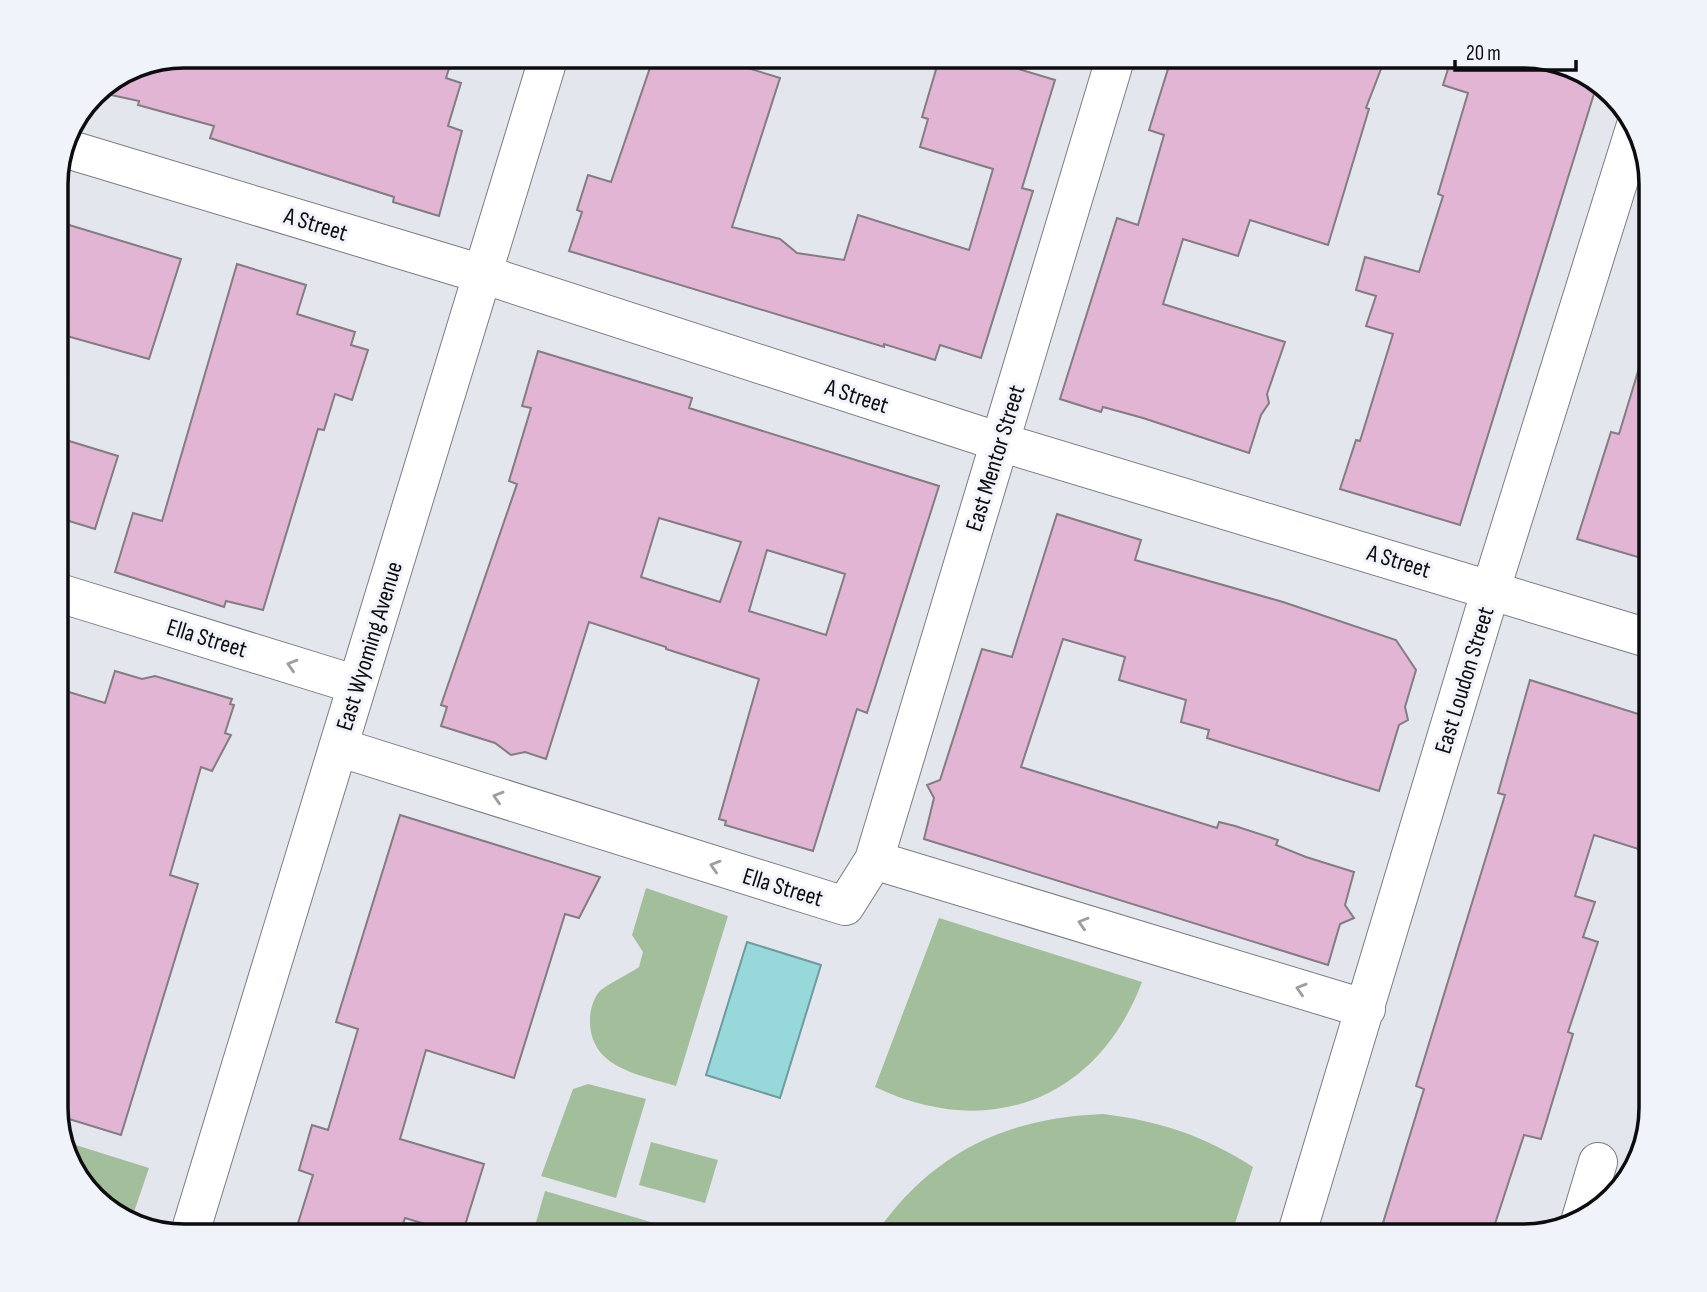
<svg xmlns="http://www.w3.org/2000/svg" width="1707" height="1292" font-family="'Sofia Sans Condensed',sans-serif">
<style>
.green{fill:#a3be9b}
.water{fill:#97d8db;stroke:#6e9b9e;stroke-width:2}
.building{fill:#e1b5d3;stroke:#837d81;stroke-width:2;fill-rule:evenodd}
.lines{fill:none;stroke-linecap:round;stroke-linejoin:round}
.minor-casing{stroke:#7a7d83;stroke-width:40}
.minor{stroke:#fff;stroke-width:38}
.oneway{stroke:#9e9e9f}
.labels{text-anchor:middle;stroke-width:6;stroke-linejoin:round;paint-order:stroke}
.street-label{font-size:24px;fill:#0d0d0f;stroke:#f1f3fa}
.rim{fill:none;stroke:#0d0d0f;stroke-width:3.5}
</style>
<rect width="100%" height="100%" fill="#e4e6ed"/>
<!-- green -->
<path class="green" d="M646,888L728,916L676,1086C638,1074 589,1068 590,1019C590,1010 594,996 601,990C613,981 627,975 639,967L643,952L632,935Z
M939,918L1142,982C1097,1101 988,1141 875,1087Z
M588,1084L646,1099L616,1198L541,1176L573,1089Z
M1103,1114C1160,1121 1205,1136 1253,1167L1231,1236H874C931,1153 1004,1118 1103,1114Z
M63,1141L149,1168L132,1218L106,1209L69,1165Z
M651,1142L718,1160L705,1203L639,1185Z
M545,1191L678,1230L676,1236H532Z"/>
<!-- water -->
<path class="water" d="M747,942L821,965L780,1098L706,1075Z"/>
<!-- building -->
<path class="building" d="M184,56H453L446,78L461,83L448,126L462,131L439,216L393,202L394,197L210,138L214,126L138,105L139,101L97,92Z
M654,56H709L780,78L732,227L780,239L797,253L844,260L858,215L969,250L993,169L920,147L928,119L922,117L940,56H975L1055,80L1022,188L1033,191L981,358L940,345L935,360L884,344V347L569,251L582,212L577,210L588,175L611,182Z
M1172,56H1386L1366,108L1369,109L1328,245L1250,220L1238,256L1183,239L1163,304L1285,342L1267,394L1269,403L1261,415L1249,453L1143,418L1103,407L1101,412L1060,399L1117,218L1138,225L1164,135L1149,130Z
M1452,56H1524L1598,81L1460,525L1340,489L1356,440L1360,441L1393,334L1366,326L1376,296L1356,290L1365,257L1419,272L1443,196L1438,194L1468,93L1443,85Z
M56,221L181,259L149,359L56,333Z
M237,264L306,285L297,314L355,332L351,345L368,350L352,400L335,394L324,430L318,429L263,610L226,601L224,607L115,572L133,513L162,521Z
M538,351L692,398L689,408L939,486L867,713L857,709L813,851L725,825L726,821L719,819L759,679L666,649V647L589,622L546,759L525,752L511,755L495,743L441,726L447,707L441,705L517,484L509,481L531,408L522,406ZM659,518L741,542L720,602L641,577ZM767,550L845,574L826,635L749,611Z
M1643,355L1651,356V561L1577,539L1611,432L1619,434Z
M56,437L118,456L95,529L56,517Z
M1057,514L1141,540L1135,560L1283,602L1396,640L1416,670L1405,707L1408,720L1399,725L1379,791L1207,738L1209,730L1181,722L1186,700L1119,680L1125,657L1063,639L1021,767L1217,828L1219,822L1235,826L1278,840L1276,845L1306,857L1354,872L1345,905L1354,918L1340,924L1328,965L924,839L934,798L927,785L940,780L982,649L1012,657Z
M115,671L142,679L155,676L232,699L230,704L234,705L225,733L231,735L212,771L201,767L170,875L198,884L121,1135L56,1115V688L105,703Z
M1530,680L1651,718V853L1594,835L1575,896L1595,902L1583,937L1598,942L1568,1032L1573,1034L1541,1139L1524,1135L1491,1236H1379L1424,1089L1416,1086L1505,795L1498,793Z
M400,815L600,877L579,918L565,914L514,1078L426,1050L400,1139L484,1164L462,1235L405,1218L399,1236H294L313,1175L299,1170L312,1125L328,1130L358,1029L336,1022Z"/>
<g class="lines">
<defs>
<path id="minor" d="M64,148L482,274L1000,442L1651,639
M56,592L357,685
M338,747L845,906L874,860L1116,56
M874,860L1366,1009
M1580,1222L1598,1162
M189,1236L549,56
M1296,1236L1491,589L1636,125"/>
</defs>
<!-- minor casing -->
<use href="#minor" class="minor-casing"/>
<!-- minor -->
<use href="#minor" class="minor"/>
</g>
<!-- one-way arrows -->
<defs><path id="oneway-chevron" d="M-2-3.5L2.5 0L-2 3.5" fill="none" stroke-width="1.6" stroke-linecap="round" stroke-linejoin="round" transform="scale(1.75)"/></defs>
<g class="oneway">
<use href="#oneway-chevron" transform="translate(292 665) rotate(-163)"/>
<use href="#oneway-chevron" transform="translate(498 797) rotate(-163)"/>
<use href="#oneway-chevron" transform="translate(715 866) rotate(-163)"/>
<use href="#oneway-chevron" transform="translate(1083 923) rotate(-163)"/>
<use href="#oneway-chevron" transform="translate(1301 989) rotate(-163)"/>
</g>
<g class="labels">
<!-- street labels -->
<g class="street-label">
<text transform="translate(316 224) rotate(17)" y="8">A Street</text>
<text transform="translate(857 396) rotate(18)" y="8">A Street</text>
<text transform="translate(995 458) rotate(-73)" y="8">East Mentor Street</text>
<text transform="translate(1399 561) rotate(17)" y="8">A Street</text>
<text transform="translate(207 638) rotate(17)" y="8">Ella Street</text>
<text transform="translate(369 646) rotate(-73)" y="8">East Wyoming Avenue</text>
<text transform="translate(1464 680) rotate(-73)" y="8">East Loudon Street</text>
<text transform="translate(783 887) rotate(17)" y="8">Ella Street</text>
</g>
</g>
<!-- crop -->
<path d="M0 0H1707V1292H0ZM184 68H1523A116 116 0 0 1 1639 184V1108A116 116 0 0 1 1523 1224H184A116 116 0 0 1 68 1108V184A116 116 0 0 1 184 68Z" fill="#f1f3fa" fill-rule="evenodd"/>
<path class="rim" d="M184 68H1523A116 116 0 0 1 1639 184V1108A116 116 0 0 1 1523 1224H184A116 116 0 0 1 68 1108V184A116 116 0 0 1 184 68Z"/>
<!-- scale -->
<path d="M1455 60v10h121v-10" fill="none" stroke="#0d0d0f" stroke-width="3.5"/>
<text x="1466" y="60" font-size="21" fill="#0d0d0f" stroke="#f1f3fa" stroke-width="5" paint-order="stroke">20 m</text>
</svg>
